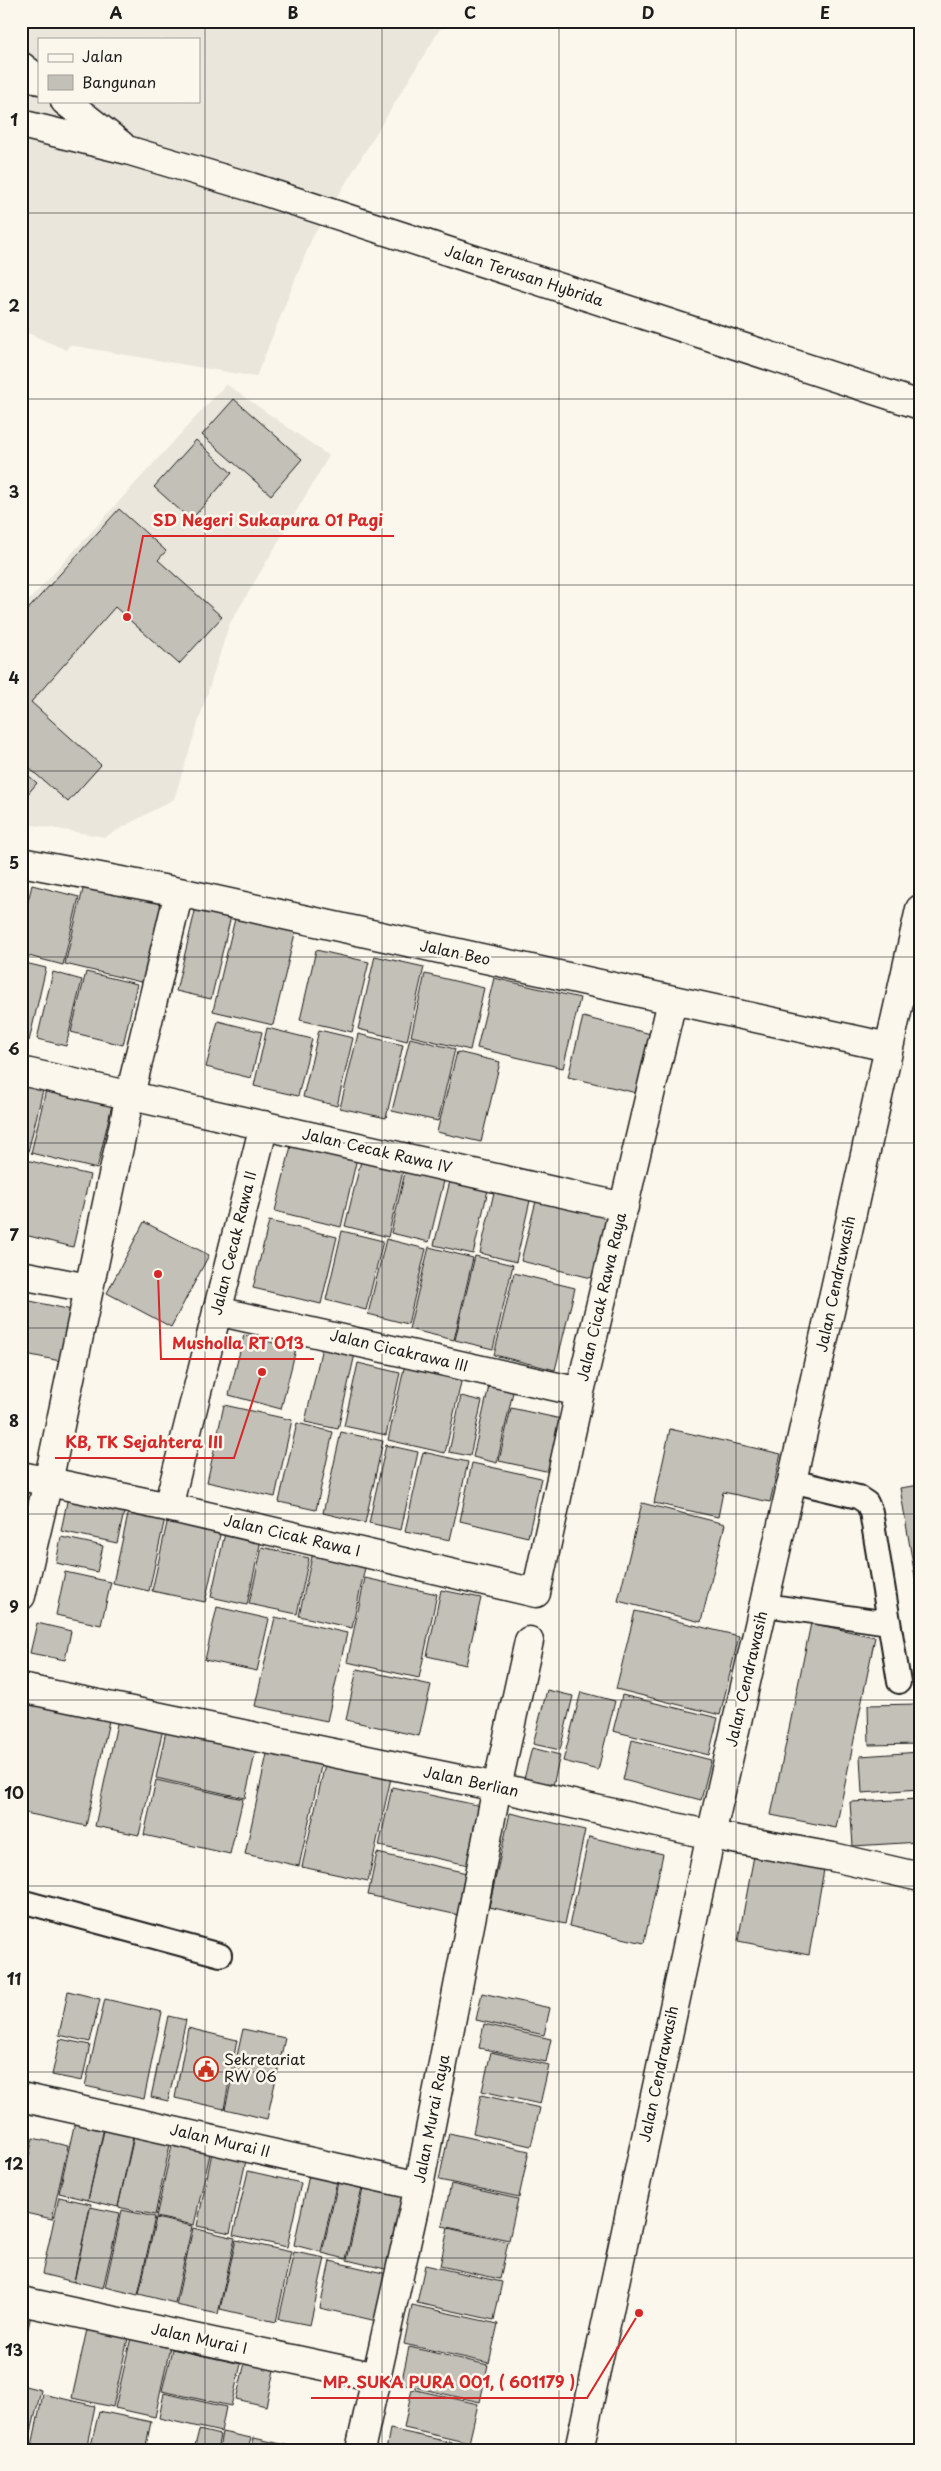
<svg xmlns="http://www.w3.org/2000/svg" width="941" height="2471" font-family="'Playpen Sans',sans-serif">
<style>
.built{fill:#eae6dc;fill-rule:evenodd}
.building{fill:#c3c0b8;stroke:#1c1c1c}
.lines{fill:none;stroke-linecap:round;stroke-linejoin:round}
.service-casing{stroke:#1c1c1c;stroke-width:26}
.minor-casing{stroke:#1c1c1c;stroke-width:31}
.tertiary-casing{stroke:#1c1c1c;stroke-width:31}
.service{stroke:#fbf7ec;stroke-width:22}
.minor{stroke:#fbf7ec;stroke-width:28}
.tertiary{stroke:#fbf7ec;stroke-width:28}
.grid{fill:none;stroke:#1c1c1c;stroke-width:1;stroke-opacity:0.55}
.labels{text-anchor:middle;stroke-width:5;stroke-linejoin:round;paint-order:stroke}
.street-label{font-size:15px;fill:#1c1c1c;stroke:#fbf7ec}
.poi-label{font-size:15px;fill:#1c1c1c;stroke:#fbf7ec;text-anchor:start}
.leader{fill:none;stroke:#d62828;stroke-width:2}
.callout-dot{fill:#d62828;stroke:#fbf7ec;stroke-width:2}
.callout-label{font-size:16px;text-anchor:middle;font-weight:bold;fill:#d62828;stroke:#fbf7ec;stroke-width:5;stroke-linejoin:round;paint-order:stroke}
.neatline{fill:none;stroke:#1c1c1c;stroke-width:2}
.grid-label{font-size:16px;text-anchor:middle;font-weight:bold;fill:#1c1c1c}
</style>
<rect width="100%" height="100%" fill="#fbf7ec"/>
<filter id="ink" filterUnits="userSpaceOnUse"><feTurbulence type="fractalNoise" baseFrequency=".02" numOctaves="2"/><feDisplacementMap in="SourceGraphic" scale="10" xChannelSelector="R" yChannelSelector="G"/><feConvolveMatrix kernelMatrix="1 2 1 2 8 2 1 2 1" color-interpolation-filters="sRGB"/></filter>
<g filter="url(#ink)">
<!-- built -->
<path class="built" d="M21,21H445L312,238L256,377L69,345L66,350L21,330ZM39,39H199V101H39Z
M226,384L329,456L229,625L174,799L105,837L21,823V609Z"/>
<!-- building -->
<path class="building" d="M234,399L302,459L271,495L202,435Z
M196,440L232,473L191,520L154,487Z
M119,509L166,551L158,560L222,617L179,664L115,607L31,702L101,765L68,802L21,761V617Z
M21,769L37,783L21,802Z
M86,877L170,897L149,984L65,964Z
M32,885L79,897L63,965L21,954V929Z
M197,903L232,912L211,999L176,991Z
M238,906L298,921L273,1025L213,1011Z
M316,950L369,962L352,1032L300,1020Z
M375,956L424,967L407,1041L358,1029Z
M21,962L46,968L29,1041L21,1039Z
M53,972L82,980L66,1046L37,1039Z
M86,972L137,984L123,1045L71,1032Z
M425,974L484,988L470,1050L411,1036Z
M494,978L580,998L563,1068L477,1048Z
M583,1017L655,1035L641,1094L568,1077Z
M218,1021L262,1032L251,1078L206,1067Z
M267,1028L312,1039L298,1096L254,1086Z
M319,1030L353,1038L337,1106L303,1097Z
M358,1034L403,1045L386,1118L340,1108Z
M410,1038L455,1049L438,1121L392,1111Z
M457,1052L500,1062L481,1142L437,1132Z
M48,1081L114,1096L97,1169L31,1153Z
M21,1085L43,1090L27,1156L21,1155Z
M292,1142L357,1158L341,1227L275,1211Z
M26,1160L90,1175L73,1247L21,1234V1181Z
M361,1161L403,1171L388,1237L345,1226Z
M406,1168L445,1177L429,1242L391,1233Z
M450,1181L488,1190L473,1254L434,1245Z
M495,1188L531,1196L516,1262L480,1253Z
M539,1189L621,1209L604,1281L521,1261Z
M269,1221L337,1237L321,1304L253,1288Z
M144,1222L209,1255L171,1327L107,1293Z
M342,1231L383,1241L366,1310L326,1300Z
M386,1239L426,1249L408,1324L368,1314Z
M429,1247L473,1258L454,1340L409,1329Z
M475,1256L513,1265L493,1349L455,1340Z
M514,1273L575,1288L555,1370L494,1355Z
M21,1299L81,1312L70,1363L21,1353Z
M244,1335L296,1349L281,1409L229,1395Z
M324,1338L357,1345L338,1429L305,1422Z
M21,1362L28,1364L21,1393Z
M358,1363L400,1373L386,1435L344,1426Z
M405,1364L462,1378L445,1453L388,1440Z
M491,1377L515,1383L497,1463L473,1457Z
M461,1396L482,1401L470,1456L449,1452Z
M224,1405L292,1420L275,1497L207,1482Z
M511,1408L566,1420L555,1473L499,1461Z
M297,1423L333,1432L316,1510L279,1502Z
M670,1429L781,1454L770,1502L723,1492L718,1517L654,1503Z
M341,1432L383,1441L365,1523L323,1513Z
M386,1445L418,1452L401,1530L369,1523Z
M423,1452L468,1462L450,1540L405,1531Z
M472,1463L541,1478L528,1537L460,1521Z
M21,1478L40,1482L21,1556Z
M920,1485V1606L900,1488Z
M70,1487L127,1500L117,1543L61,1531Z
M642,1503L725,1524L701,1622L618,1601Z
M129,1510L165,1518L149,1591L113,1583Z
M169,1514L222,1526L205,1602L152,1591Z
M225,1533L261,1540L247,1605L211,1597Z
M61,1537L103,1546L97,1572L56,1563Z
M262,1547L309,1558L297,1614L249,1604Z
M313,1552L366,1563L352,1628L299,1616Z
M65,1572L111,1582L101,1625L56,1615Z
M365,1578L437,1594L419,1678L347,1662Z
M441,1590L481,1598L466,1665L427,1656Z
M217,1607L269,1619L257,1671L205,1660Z
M635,1611L739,1636L720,1715L616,1689Z
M275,1617L347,1633L327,1721L255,1706Z
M37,1623L71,1631L65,1660L30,1653Z
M811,1623L875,1637L836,1828L771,1815Z
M357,1669L431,1685L419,1736L346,1720Z
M547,1690L573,1696L560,1750L533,1744Z
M581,1692L615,1701L598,1770L563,1761Z
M622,1695L718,1718L709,1755L613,1731Z
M31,1698L110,1716L86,1826L21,1812V1742Z
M920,1704V1744L869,1745L868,1705Z
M118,1719L163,1729L139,1835L95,1826Z
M168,1721L258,1741L245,1798L156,1778Z
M632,1740L711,1760L701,1800L623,1780Z
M269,1745L323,1757L299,1866L245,1854Z
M532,1748L560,1755L553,1786L524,1779Z
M920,1752V1789L862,1793L860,1756Z
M325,1764L391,1778L368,1881L302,1867Z
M156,1780L243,1799L230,1854L144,1835Z
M392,1787L486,1807L473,1866L379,1846Z
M920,1799V1842L853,1846L850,1802Z
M510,1813L585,1830L565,1924L489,1907Z
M589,1837L663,1854L644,1943L569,1926Z
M756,1845L826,1858L809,1955L738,1941Z
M377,1853L467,1873L458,1915L368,1895Z
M68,1991L100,1999L90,2042L59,2035Z
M482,1993L550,2008L544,2035L476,2020Z
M105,1999L162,2012L144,2099L85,2086Z
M168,2016L186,2020L168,2101L151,2097Z
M484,2024L551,2039L546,2062L479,2048Z
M188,2028L237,2040L224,2109L175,2098Z
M243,2029L285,2038L267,2119L225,2109Z
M60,2039L90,2045L82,2081L52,2075Z
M491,2052L549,2065L540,2104L482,2091Z
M481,2095L540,2108L531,2146L473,2133Z
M76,2117L105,2123L88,2200L59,2193Z
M106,2122L135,2128L118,2207L88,2200Z
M136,2128L172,2135L155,2215L118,2207Z
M449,2133L529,2151L519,2197L439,2180Z
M33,2138L68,2146L52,2219L21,2212V2191Z
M172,2146L210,2154L194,2225L156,2217Z
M213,2148L247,2156L230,2233L197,2226Z
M248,2171L301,2183L287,2247L233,2235Z
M309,2175L337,2181L321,2252L294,2245Z
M339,2178L363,2183L346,2259L322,2253Z
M365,2179L416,2191L398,2272L347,2260Z
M451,2184L518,2199L509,2240L442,2226Z
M59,2197L91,2204L74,2282L42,2274Z
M90,2207L120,2213L103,2288L74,2281Z
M122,2210L155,2217L138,2295L105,2287Z
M156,2218L192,2226L175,2303L139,2294Z
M193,2228L235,2238L218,2314L176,2305Z
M448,2228L508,2242L500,2279L440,2266Z
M236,2240L291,2252L276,2322L220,2309Z
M294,2252L325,2258L310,2325L279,2319Z
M330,2261L392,2275L381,2322L320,2308Z
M425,2265L502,2282L494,2320L417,2303Z
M412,2305L498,2324L489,2363L404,2344Z
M21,2309L32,2311L21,2359Z
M89,2320L130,2329L113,2407L72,2398Z
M132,2333L171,2342L155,2417L115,2408Z
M409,2347L488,2365L480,2402L401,2384Z
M172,2349L241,2364L231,2406L162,2391Z
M248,2351L277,2357L266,2406L236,2399Z
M21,2385L41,2390L27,2450H21Z
M412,2389L478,2404L469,2443L404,2428Z
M164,2393L226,2407L221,2432L159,2418Z
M43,2394L95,2406L86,2450H31Z
M99,2411L151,2422L145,2450H90Z
M390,2429L472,2447L471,2450H386Z
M199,2430L220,2435L217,2450H194Z
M222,2432L251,2438L248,2450H219Z
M254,2438L299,2448L298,2450H251Z"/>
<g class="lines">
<defs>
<path id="service" d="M792,1481L858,1497L867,1503L871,1512L899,1682
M765,1605L889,1623
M21,1901L220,1955"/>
<path id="minor" d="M21,862L179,892L888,1047
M21,1071L624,1207
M21,1275L88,1288
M217,1311L580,1392
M21,1476L168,1507L536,1593L580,1392L672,1001
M168,1507L264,1125
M21,1596L48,1482L130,1095L179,892
M21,1688L497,1787L711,1835L833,1857L920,1877
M21,2097L419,2186
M21,2301L376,2377
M360,2450L419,2186L497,1787L529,1641"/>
<path id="tertiary" d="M21,66L39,80
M65,101L121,145
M21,124L127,150L251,187L920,405
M579,2450L711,1835L792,1481L920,909"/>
</defs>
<!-- service casing -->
<use href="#service" class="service-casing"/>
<!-- minor casing -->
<use href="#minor" class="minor-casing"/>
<!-- tertiary casing -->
<use href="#tertiary" class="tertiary-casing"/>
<!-- service -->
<use href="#service" class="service"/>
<!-- minor -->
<use href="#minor" class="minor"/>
<!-- tertiary -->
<use href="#tertiary" class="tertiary"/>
</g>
</g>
<!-- grid -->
<path class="grid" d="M205,21V2450M382,21V2450M559,21V2450M736,21V2450M21,213H920M21,399H920M21,585H920M21,771H920M21,957H920M21,1143H920M21,1328H920M21,1514H920M21,1700H920M21,1886H920M21,2072H920M21,2258H920"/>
<!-- icons -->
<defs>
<symbol id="civic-ring" viewBox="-11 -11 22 22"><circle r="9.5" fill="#fbf7ec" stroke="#c8321e" stroke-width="1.5"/><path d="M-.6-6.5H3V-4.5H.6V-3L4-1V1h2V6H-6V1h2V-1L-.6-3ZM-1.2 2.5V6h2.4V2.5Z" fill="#c8321e"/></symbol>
</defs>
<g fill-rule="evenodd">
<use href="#civic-ring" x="192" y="2055" width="28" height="28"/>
</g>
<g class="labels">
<!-- street labels -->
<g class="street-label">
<text transform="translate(524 276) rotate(18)" y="5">Jalan Terusan Hybrida</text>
<text transform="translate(455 953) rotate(12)" y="5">Jalan Beo</text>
<text transform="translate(377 1151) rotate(13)" y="5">Jalan Cecak Rawa IV</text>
<text transform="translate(234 1243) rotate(-76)" y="5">Jalan Cecak Rawa II</text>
<text transform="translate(836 1284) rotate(-78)" y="5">Jalan Cendrawasih</text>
<text transform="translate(602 1297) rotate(-77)" y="5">Jalan Cicak Rawa Raya</text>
<text transform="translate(399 1351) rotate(13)" y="5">Jalan Cicakrawa III</text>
<text transform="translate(292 1536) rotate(13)" y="5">Jalan Cicak Rawa I</text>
<text transform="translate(747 1679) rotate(-77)" y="5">Jalan Cendrawasih</text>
<text transform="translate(471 1782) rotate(12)" y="5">Jalan Berlian</text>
<text transform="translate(659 2074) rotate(-78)" y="5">Jalan Cendrawasih</text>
<text transform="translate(432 2119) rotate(-79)" y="5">Jalan Murai Raya</text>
<text transform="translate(220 2141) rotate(13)" y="5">Jalan Murai II</text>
<text transform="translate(199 2339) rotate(12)" y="5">Jalan Murai I</text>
</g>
<!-- poi labels -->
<g class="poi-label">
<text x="224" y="2065">Sekretariat<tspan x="224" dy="17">RW 06</tspan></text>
</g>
</g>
<!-- callouts -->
<path class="leader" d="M127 617L143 536H394M158 1274L161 1359H314M262 1372L234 1458H55M639 2313L587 2398H311"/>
<g class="callout-dot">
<circle cx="127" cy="617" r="5"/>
<circle cx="158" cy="1274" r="5"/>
<circle cx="262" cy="1372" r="5"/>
<circle cx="639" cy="2313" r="5"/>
</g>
<g class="callout-label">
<text x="268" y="526">SD Negeri Sukapura 01 Pagi</text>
<text x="238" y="1349">Musholla RT 013</text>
<text x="144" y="1448">KB, TK Sejahtera III</text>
<text x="449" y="2388">MP. SUKA PURA 001, ( 601179 )</text>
</g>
<!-- margin -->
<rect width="941" height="2471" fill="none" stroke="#fbf7ec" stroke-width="55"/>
<!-- legend -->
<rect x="38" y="38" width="162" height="65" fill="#fbf7ec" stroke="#a29f99"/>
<rect x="48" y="54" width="25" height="8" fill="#fbf7ec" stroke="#a29f99"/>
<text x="82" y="62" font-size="15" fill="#1c1c1c">Jalan</text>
<rect x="48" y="75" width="25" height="15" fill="#c3c0b8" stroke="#a29f99"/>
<text x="82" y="88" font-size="15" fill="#1c1c1c">Bangunan</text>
<rect x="28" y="28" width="886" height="2416" class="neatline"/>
<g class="grid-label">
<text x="116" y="19">A</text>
<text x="293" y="19">B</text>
<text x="470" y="19">C</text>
<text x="648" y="19">D</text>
<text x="825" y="19">E</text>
<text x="14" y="126">1</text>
<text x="14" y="312">2</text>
<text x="14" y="498">3</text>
<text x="14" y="684">4</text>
<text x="14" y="869">5</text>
<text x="14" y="1055">6</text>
<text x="14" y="1241">7</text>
<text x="14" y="1427">8</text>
<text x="14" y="1613">9</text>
<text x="14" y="1799">10</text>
<text x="14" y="1985">11</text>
<text x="14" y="2170">12</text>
<text x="14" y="2356">13</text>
</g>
</svg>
